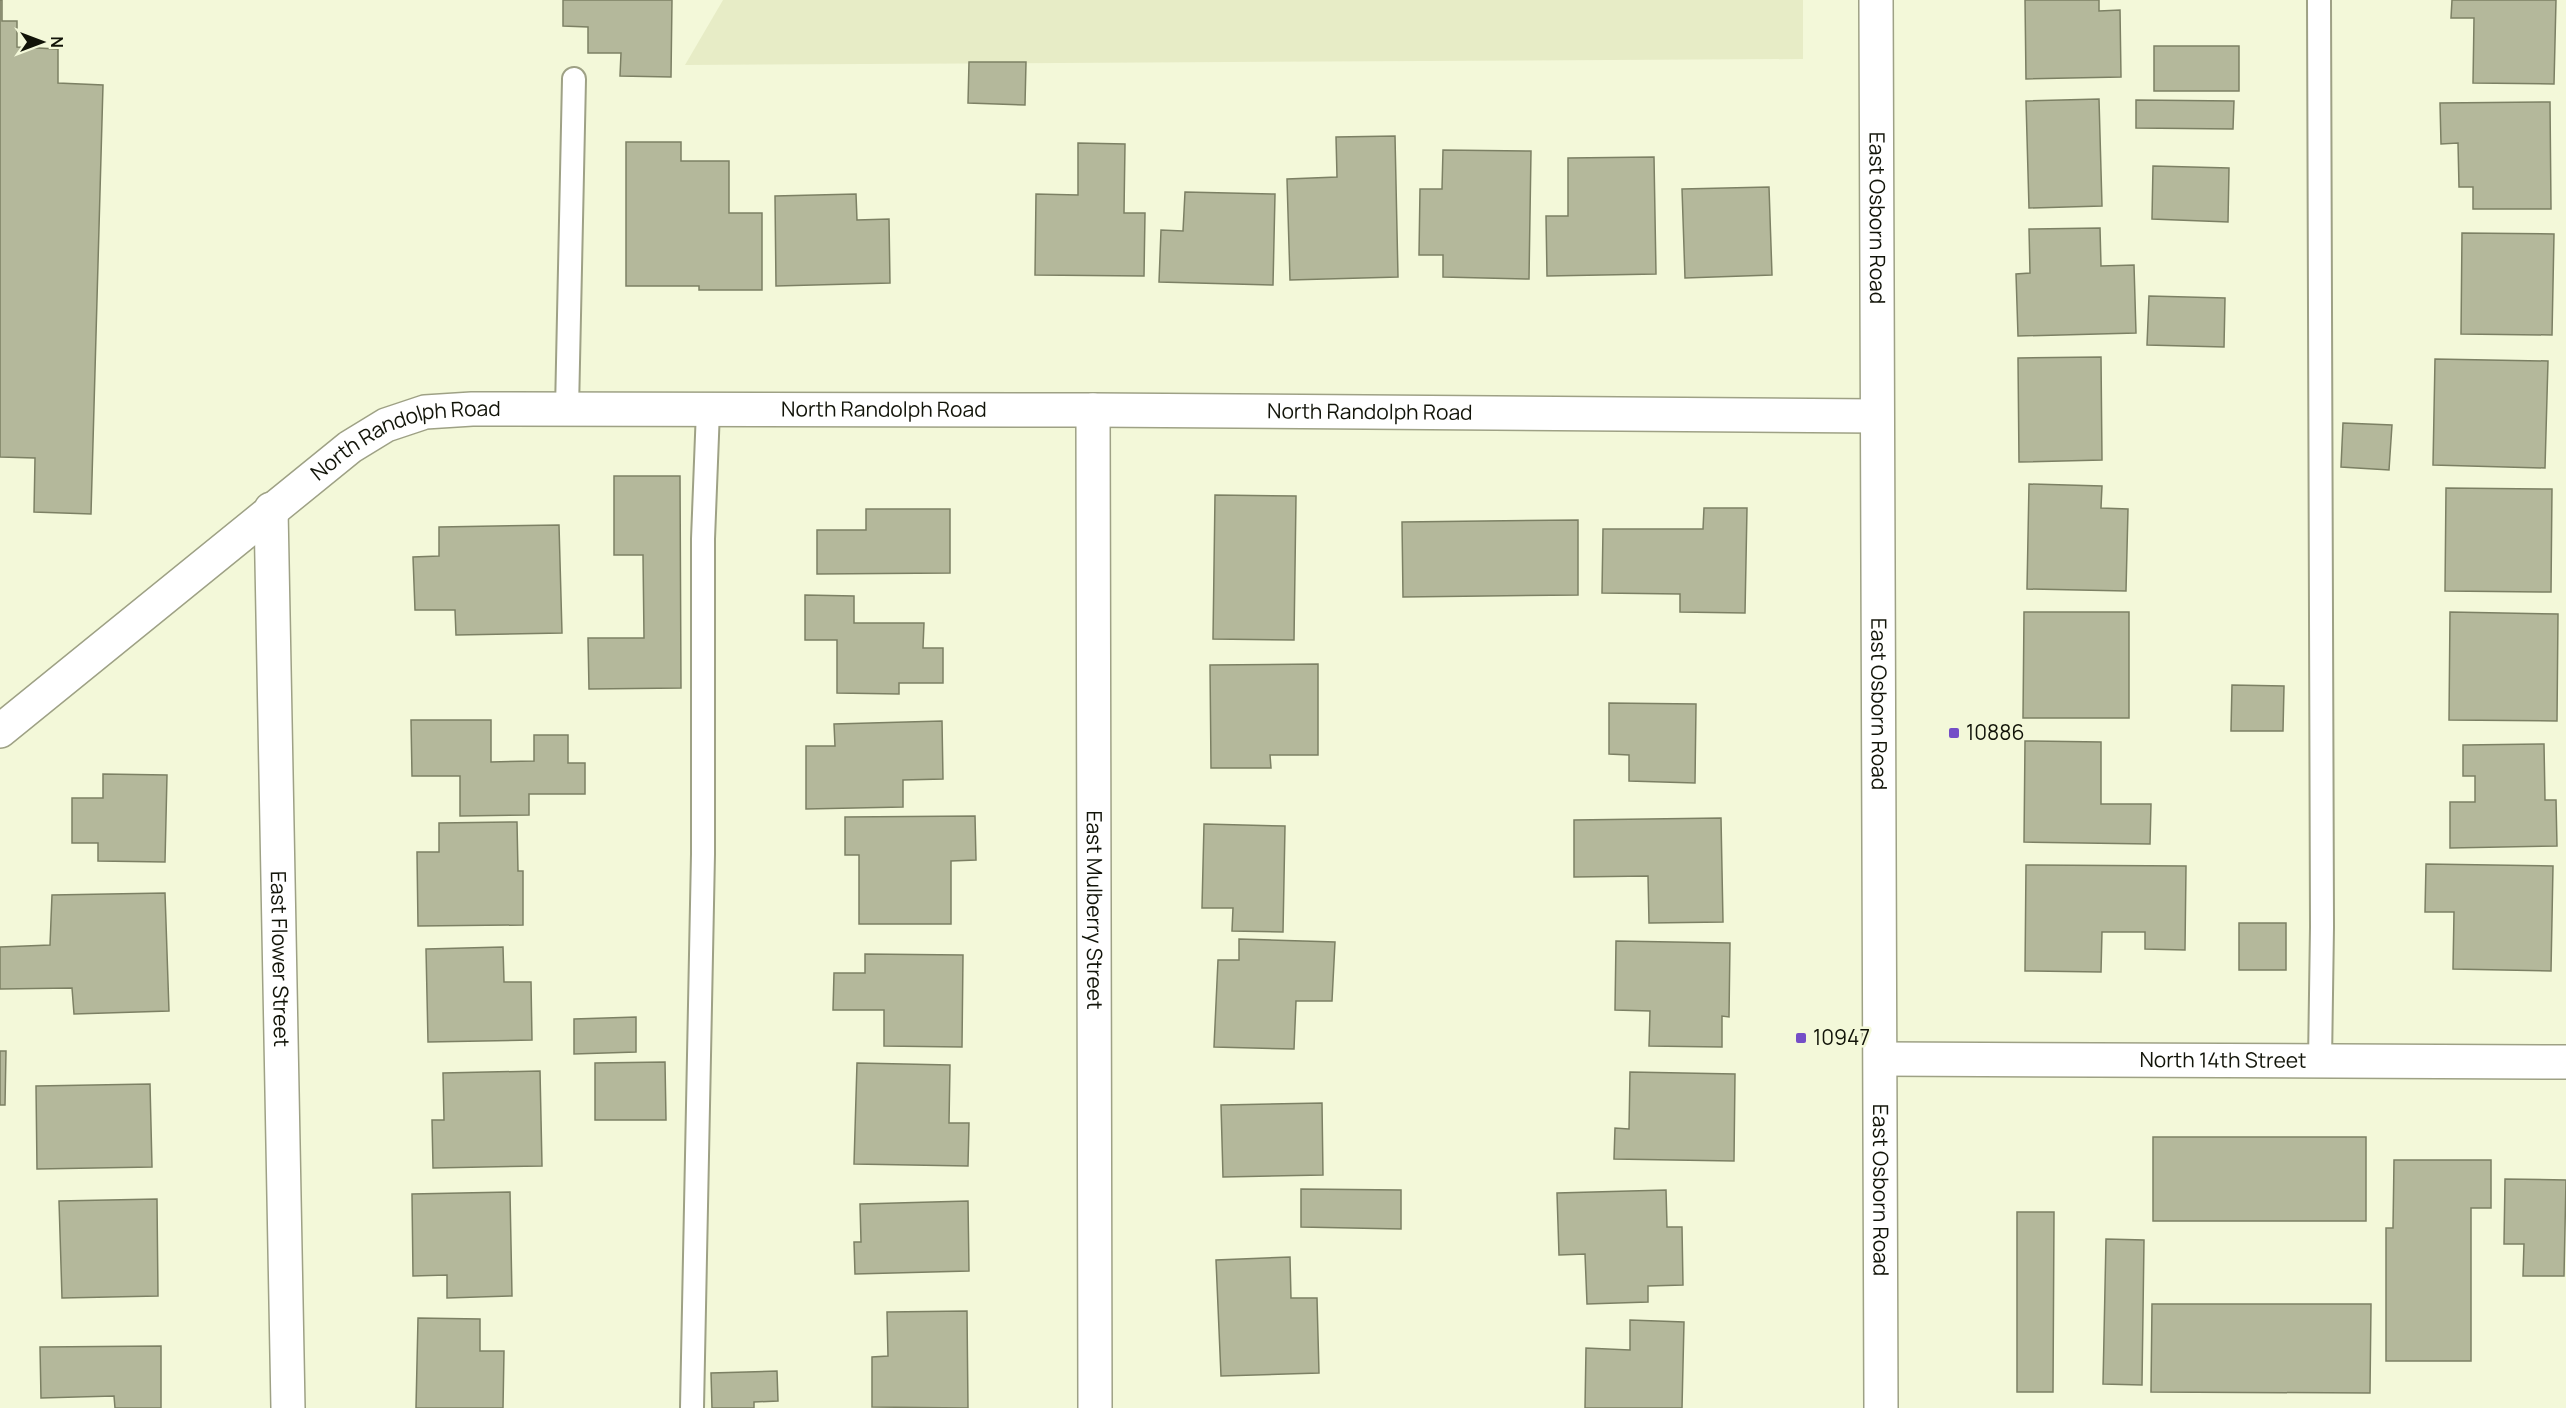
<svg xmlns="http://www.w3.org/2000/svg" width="2566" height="1408" font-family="Manrope,sans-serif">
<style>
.built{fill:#e7ecc6}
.building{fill:#b4b89b;stroke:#7c8064;stroke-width:1.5}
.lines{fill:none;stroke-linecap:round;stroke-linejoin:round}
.service-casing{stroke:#9ea185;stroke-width:26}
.minor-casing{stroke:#9ea185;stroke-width:36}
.secondary-casing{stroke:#9ea185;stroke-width:36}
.service{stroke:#fff;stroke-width:22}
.minor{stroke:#fff;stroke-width:33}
.secondary{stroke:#fff;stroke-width:33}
.poi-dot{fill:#744ec7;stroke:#f3f8d9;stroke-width:2}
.labels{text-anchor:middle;stroke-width:5;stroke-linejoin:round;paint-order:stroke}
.street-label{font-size:21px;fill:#121409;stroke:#f3f8d9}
.poi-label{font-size:21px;fill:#121409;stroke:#f3f8d9;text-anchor:start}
</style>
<rect width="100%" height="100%" fill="#f3f8d9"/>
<!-- built -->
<path class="built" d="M723,0H1803V59L685,65Z"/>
<!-- building -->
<path class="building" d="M0,0H2V21H17V47L58,49V83L103,85L91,514L34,512L35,458L0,457Z
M563,0H672L671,77L620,76L621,53H588V27L563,26Z
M2025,0H2099V11L2120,10L2121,77L2026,79Z
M2452,0H2556L2554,84L2473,83L2474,18H2451Z
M2154,46H2239V91H2154Z
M969,62H1026L1025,105L968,103Z
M2099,99L2102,206L2029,208L2026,101Z
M2136,100L2234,101L2233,129L2136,128Z
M2550,102L2551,209H2473V187H2459L2458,143L2441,144L2440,103Z
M1395,136L1398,277L1290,280L1287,179L1337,177L1336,137Z
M626,142H681V161H729V213H762V290H699V286H626Z
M1078,143L1125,144L1124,213H1145L1144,276L1035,275L1036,194L1078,195Z
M1443,150L1531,151L1529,279L1443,277V255H1419L1420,189H1442Z
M1654,157L1656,274L1547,276L1546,216H1568V158Z
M2153,166L2229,168L2228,222L2152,219Z
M1769,187L1772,275L1685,278L1682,189Z
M1185,192L1275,194L1273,285L1159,282L1161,230L1183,231Z
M856,194L857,220L889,219L890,283L776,286L775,196Z
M2100,228L2101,266L2134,265L2136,333L2018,336L2016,274L2030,273L2029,229Z
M2462,233L2554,234L2552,335L2461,334Z
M2149,296L2225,298L2224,347L2147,345Z
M2101,357L2102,460L2019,462L2018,358Z
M2435,359L2548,361L2545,468L2433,465Z
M2343,423L2392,425L2389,470L2341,467Z
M614,476H680L681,688L589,689L588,638H644L643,555H614Z
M2029,484L2102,486L2101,508L2128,509L2126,591L2027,589Z
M2446,488L2552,489L2551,592L2445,591Z
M1215,495L1296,496L1294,640L1213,639Z
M1704,508H1747L1745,613L1680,612V594L1602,593L1603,529H1703Z
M866,509H950V573L817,574V530H866Z
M1578,520V595L1403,597L1402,522Z
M559,525L562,633L456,635L455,610H415L413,557L439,556V527Z
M805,595L854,596V623H924L923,648H943V683H899V694L837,693V640H805Z
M2024,612H2129V718H2023Z
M2450,612L2558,614L2557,721L2449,720Z
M1318,664V755H1270L1271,768H1211L1210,665Z
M2232,685L2284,686L2283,731H2231Z
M1609,703L1696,704L1695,783L1629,781V755L1609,754Z
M411,720H491V762L534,761V735H568V763H585V794H529V815L460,816V776H412Z
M942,721L943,779L903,780V807L806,809V746H835L834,724Z
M2025,741L2101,742V804H2151L2150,844L2024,842Z
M2544,744L2545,800H2556L2557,846L2450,848V802H2475V776H2463V745Z
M103,774L167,775L165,862L98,861V843H72V798H103Z
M975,816L976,860L951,861V924H859V855H845V817Z
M1721,818L1723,922L1649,923L1648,876L1574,877V820Z
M517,822L518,871H523V925L418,926L417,852H439V823Z
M1204,824L1285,826L1283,932L1232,931L1233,908H1202Z
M2426,864L2553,866L2551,971L2453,969L2454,912H2425Z
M2026,865L2186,866L2185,950L2145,949V932H2102L2101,972L2025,971Z
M165,893L169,1011L74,1014L72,988L0,989V947L50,945L52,895Z
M2239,923H2286V970H2239Z
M1239,939L1335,942L1332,1001H1296L1294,1049L1214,1047L1218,960H1239Z
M1616,941L1730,943L1729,1017L1722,1016V1047L1649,1046L1650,1011L1615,1010Z
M503,947L504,982H531L532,1040L428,1042L426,949Z
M865,954L963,955L962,1047L884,1046V1010H833L834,973H865Z
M636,1017V1052L574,1054V1019Z
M0,1051H6L5,1105H0Z
M665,1062L666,1120H595V1063Z
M857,1063L950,1065L949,1123H969L968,1166L854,1164Z
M540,1071L542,1166L433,1168L432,1120H444L443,1073Z
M1630,1072L1735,1074L1734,1161L1614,1159L1615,1128L1629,1129Z
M150,1084L152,1167L37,1169L36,1086Z
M1322,1103L1323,1175L1223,1177L1221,1105Z
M2153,1137H2366V1221H2153Z
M2394,1160H2491V1208H2471V1361H2386V1228H2393Z
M2505,1179L2566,1180L2564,1276H2523L2524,1244H2504Z
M1301,1189L1401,1190V1229L1301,1227Z
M1666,1190L1667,1227H1682L1683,1285L1648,1286V1302L1587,1304L1585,1254L1559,1255L1557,1193Z
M510,1192L512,1296L447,1298V1275L413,1276L412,1194Z
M157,1199L158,1296L62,1298L59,1201Z
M968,1201L969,1271L855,1274L854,1242H861L860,1204Z
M2017,1212H2054L2053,1392H2017Z
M2106,1239L2144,1240L2142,1385L2103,1384Z
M1290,1257L1291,1298H1317L1319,1373L1221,1376L1216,1260Z
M2152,1304H2371L2370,1393L2151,1392Z
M967,1311L968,1408L872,1407V1357L888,1356L887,1312Z
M418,1318L480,1319V1351H504L503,1408H416Z
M1630,1320L1684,1322L1682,1408H1585L1586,1348L1630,1350Z
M161,1346V1408H115L114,1396L41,1398L40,1347Z
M777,1371L778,1401L754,1402V1408H712L711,1373Z"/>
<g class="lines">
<defs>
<path id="service" d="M2319,0L2322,927L2320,1062
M567,410L574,79
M692,1408L703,854V539L708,410"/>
<g id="minor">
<path id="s1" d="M1093,410L1095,1408"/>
<path id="s2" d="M271,509L288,1408"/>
<path id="s3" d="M0,731L350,447L386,425L425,412L472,409L1093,410L1876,416"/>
<path id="s4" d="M1881,1059L2566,1062"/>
</g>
<g id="secondary">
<path id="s5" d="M1876,0L1881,1408"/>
</g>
</defs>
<!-- service casing -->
<use href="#service" class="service-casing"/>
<!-- minor casing -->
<use href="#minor" class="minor-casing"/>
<!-- secondary casing -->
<use href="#secondary" class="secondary-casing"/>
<!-- service -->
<use href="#service" class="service"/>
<!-- minor -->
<use href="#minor" class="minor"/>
<!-- secondary -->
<use href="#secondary" class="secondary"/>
</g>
<!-- markers -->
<g class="poi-dot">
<rect x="1948" y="727" width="12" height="12" rx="3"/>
<rect x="1795" y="1032" width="12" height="12" rx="3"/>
</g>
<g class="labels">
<!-- street labels -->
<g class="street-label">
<text dy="7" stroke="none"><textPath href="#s5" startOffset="218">East Osborn Road</textPath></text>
<text dy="7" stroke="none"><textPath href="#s3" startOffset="993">North Randolph Road</textPath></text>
<text dy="7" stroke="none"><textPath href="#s3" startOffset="1479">North Randolph Road</textPath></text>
<text dy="7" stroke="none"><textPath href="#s3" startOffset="507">North Randolph Road</textPath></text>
<text dy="7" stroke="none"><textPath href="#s5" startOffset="704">East Osborn Road</textPath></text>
<text dy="7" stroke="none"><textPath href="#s1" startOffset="500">East Mulberry Street</textPath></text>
<text dy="7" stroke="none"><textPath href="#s2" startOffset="450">East Flower Street</textPath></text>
<text dy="7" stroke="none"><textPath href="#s4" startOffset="342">North 14th Street</textPath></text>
<text dy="7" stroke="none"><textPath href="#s5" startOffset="1190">East Osborn Road</textPath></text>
</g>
<!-- poi labels -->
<g class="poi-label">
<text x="1966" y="740">10886</text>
<text x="1813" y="1045">10947</text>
</g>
</g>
<!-- north arrow -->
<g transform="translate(42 42) rotate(90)" stroke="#f3f8d9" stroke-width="4.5" paint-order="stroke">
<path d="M0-4.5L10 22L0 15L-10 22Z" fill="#121409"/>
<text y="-9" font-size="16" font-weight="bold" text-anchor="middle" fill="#121409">N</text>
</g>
</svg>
